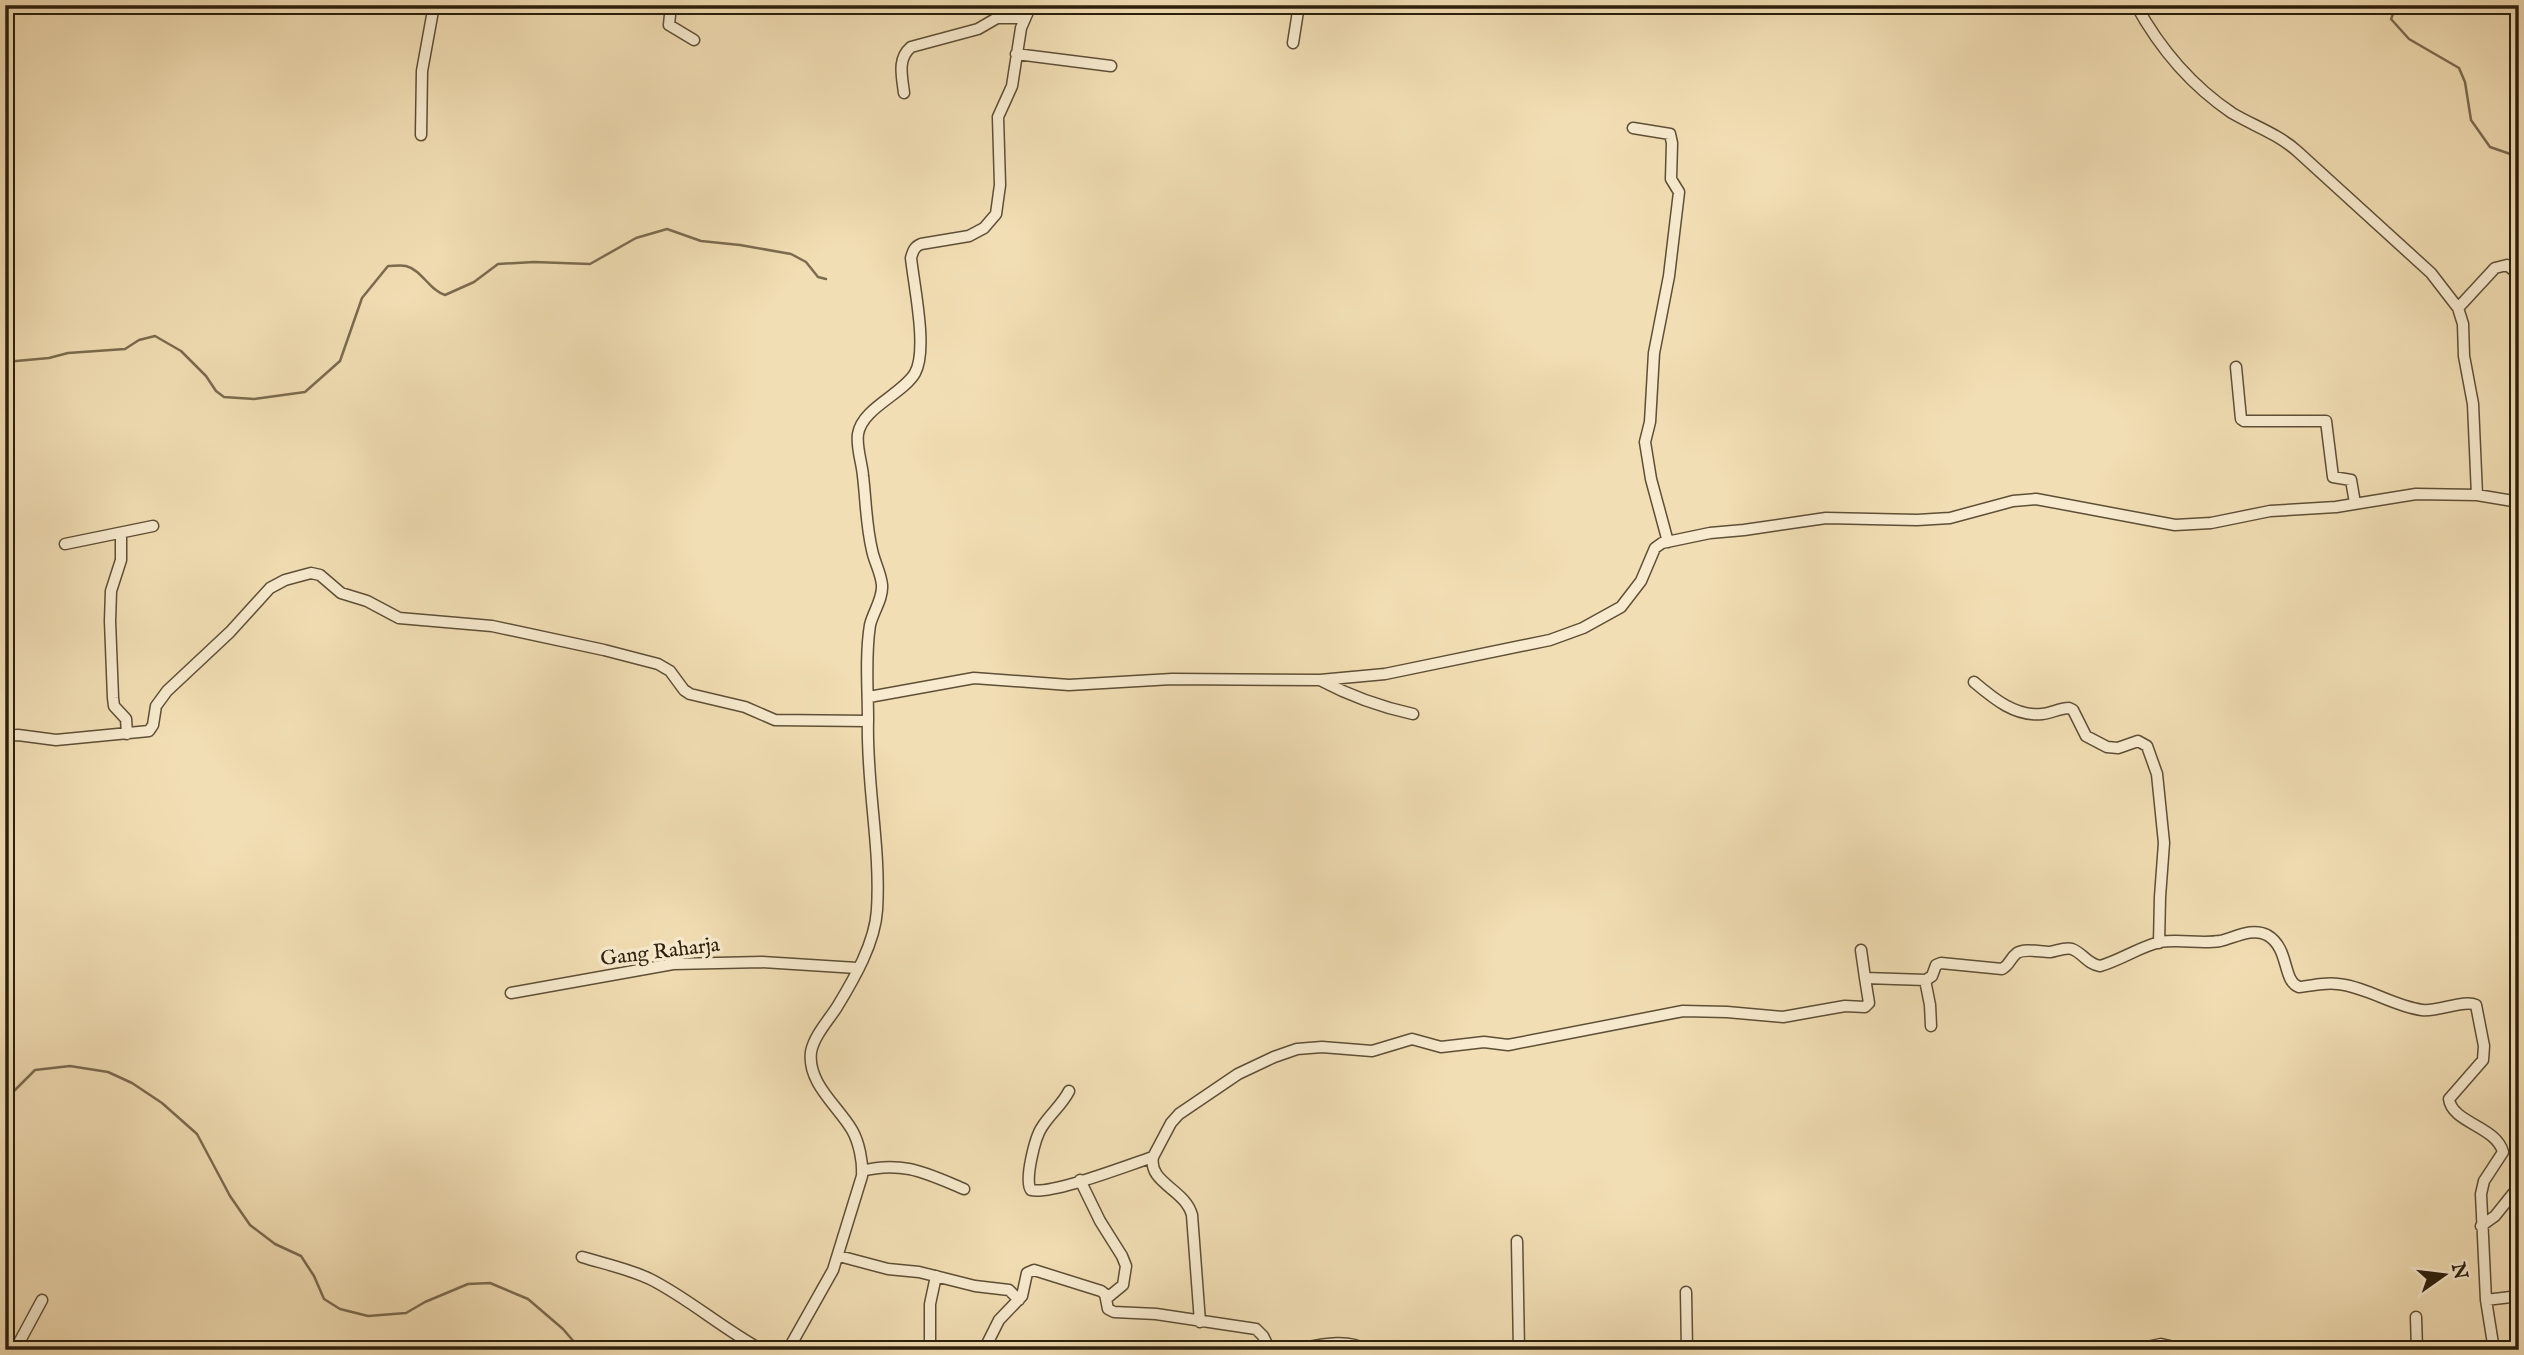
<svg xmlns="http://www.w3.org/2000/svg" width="2524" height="1355" font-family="'IM FELL English',serif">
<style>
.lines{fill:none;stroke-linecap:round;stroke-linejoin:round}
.stream{stroke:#7b6b4f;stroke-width:2.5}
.minor-casing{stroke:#5e4f36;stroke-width:13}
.minor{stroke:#f7eace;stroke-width:10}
.labels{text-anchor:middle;stroke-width:7;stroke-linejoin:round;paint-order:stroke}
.street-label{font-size:21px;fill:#2c1f0c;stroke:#f7eace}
</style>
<rect width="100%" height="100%" fill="#f2deb4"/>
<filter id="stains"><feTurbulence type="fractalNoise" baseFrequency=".00286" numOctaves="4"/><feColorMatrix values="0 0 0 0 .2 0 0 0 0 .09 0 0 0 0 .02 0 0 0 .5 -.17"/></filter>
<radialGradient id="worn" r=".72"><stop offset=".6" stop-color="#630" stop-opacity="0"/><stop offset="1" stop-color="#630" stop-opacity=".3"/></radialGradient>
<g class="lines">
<!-- stream -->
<path class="stream" d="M2397,5L2391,19L2409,39L2459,68L2465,82L2471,120L2490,147L2519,157
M5,362L49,358L68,353L125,349L139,340L155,336L181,351L206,376L216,391L224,397L254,399L305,392L340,361L362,298L388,266C393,266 401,265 406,266C422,270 429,290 445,295L474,282L498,264L534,262L590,264L636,238L667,229L701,241L740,245L791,254L806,262L818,277L826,279
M5,1100L35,1070L70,1066L108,1072L132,1083L162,1103L197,1134L230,1196L250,1225L275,1244L301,1256L314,1276L324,1299L340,1309L368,1316L406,1313L425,1302L468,1284L490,1283L528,1299L563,1329L581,1350"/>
<defs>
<path id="minor" d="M671,5L669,25L694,40
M2136,5C2159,47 2192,86 2232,113C2254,126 2278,134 2297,151L2431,273L2458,308L2463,324L2464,356L2473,404L2477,495
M1293,43L1299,5
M1016,54L1111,66
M904,93C902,76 897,59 911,47L978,29L997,18H1025
M1633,128L1670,134L1672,143L1671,179L1679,192L1669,276L1654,353L1650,422L1645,442L1651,479L1668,542
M421,135L422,71L434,5
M2458,308L2495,268L2507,265L2519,275
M2236,367L2241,419L2244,421H2326L2333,477L2351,480L2355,503
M121,534V560L111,591L110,621L113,698L114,706L126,719L127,734
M65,544L153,526
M1320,680C1350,696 1381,707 1413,714
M1974,682C1993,698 2015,717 2042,714C2052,713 2060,708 2069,708L2073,710L2086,736L2107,747L2118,748L2138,741L2147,746L2157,774L2164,843L2160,897L2159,943
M869,697L974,678L1069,685L1172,679L1320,680L1385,674L1550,640L1583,628L1621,607L1641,581L1655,548L1662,543L1710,533L1744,530L1826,518L1917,520L1950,518L2013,501L2036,499L2175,525L2211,523L2270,511L2336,507L2416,494L2477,495L2519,502
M5,736L18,735L56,740L149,731L153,725L156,706L167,691L230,632L270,588L285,580L311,573L320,575L341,593L367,601L399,618L492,626L604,650L658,664L670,671L684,690L690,694L745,707L775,720L868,721
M1861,950L1865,978
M1925,980L1930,1005L1931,1026
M511,993L673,964L762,962L857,968
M1069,1091C1062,1105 1050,1114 1042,1127C1035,1137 1024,1181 1031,1190C1052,1195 1128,1165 1153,1157
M862,1171C902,1160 928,1174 964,1189
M1080,1180L1100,1221L1122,1256L1126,1266L1123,1285L1106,1299
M2481,1226L2495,1216L2519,1186
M1517,1241L1519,1350
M839,1256L888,1269L919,1272L975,1286L1009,1290L1019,1300
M582,1257C605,1264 629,1269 650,1279C688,1298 723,1329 762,1350
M1686,1292L1687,1350
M2486,1300L2519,1296
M2416,1317L2417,1350
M1200,1322L1192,1215C1185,1189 1148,1183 1153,1157L1171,1123L1179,1114L1238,1074L1274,1057L1297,1049L1322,1047L1372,1051L1412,1039L1441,1047L1484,1042L1508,1045L1683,1011L1727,1012L1783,1017L1845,1006L1865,1007L1869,1003L1865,978L1926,980L1932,976L1936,965L1941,963L2002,969C2010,965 2010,958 2017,953C2025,948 2040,952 2050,952C2057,951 2065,947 2072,949C2083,953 2087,964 2100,966C2121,960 2139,947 2160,942C2180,939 2200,944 2220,941C2234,938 2252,927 2267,935C2290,948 2282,981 2299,987C2312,986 2324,982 2338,984C2367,987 2393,1006 2422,1010C2439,1012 2464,999 2476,1005L2484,1046L2483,1060L2449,1099C2452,1123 2496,1126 2503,1152L2484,1181L2481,1194L2486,1300L2494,1350
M15,1350L42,1300
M788,1350L833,1270L862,1176C863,1162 859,1142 852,1130C838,1106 807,1083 811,1052C814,1036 828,1021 837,1007C854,979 875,943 877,910C881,847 866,783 868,720C868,689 865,656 870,625C873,612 883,599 882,585C881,573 874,561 872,550C866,525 866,501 863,476C862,463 856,447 858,434C862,408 903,394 915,373C928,350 914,286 911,258C913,251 914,247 921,244L969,236L984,228L996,214L1000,185L998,117L1012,86L1021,28L1031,5
M930,1350V1304L936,1276
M984,1350L999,1320L1022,1296L1027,1273L1034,1270L1101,1291L1105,1294L1108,1309L1114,1312L1156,1314L1256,1329L1263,1336L1270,1350
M1293,1350C1316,1346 1345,1337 1367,1350
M1896,1350H1911
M2133,1350L2161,1344L2174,1347L2217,1350"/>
</defs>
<!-- minor casing -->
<use href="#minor" class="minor-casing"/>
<!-- minor -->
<use href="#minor" class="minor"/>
</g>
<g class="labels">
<!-- street labels -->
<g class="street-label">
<text transform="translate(660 951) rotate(-7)" y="7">Gang Raharja</text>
</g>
</g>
<!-- margin -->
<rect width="2524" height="1355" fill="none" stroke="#f2deb4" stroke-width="28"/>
<rect x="7" y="7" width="2510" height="1341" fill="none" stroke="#2c1f0c" stroke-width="3.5"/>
<rect x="14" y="14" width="2496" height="1327" fill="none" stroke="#2c1f0c" stroke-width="2"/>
<!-- north arrow -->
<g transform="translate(2444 1275) rotate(76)" stroke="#f7eace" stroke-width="5" paint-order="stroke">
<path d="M0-5L12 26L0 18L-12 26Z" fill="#2c1f0c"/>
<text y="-10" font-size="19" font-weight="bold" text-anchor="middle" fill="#2c1f0c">N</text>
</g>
<rect width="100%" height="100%" filter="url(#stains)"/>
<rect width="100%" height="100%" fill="url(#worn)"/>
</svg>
